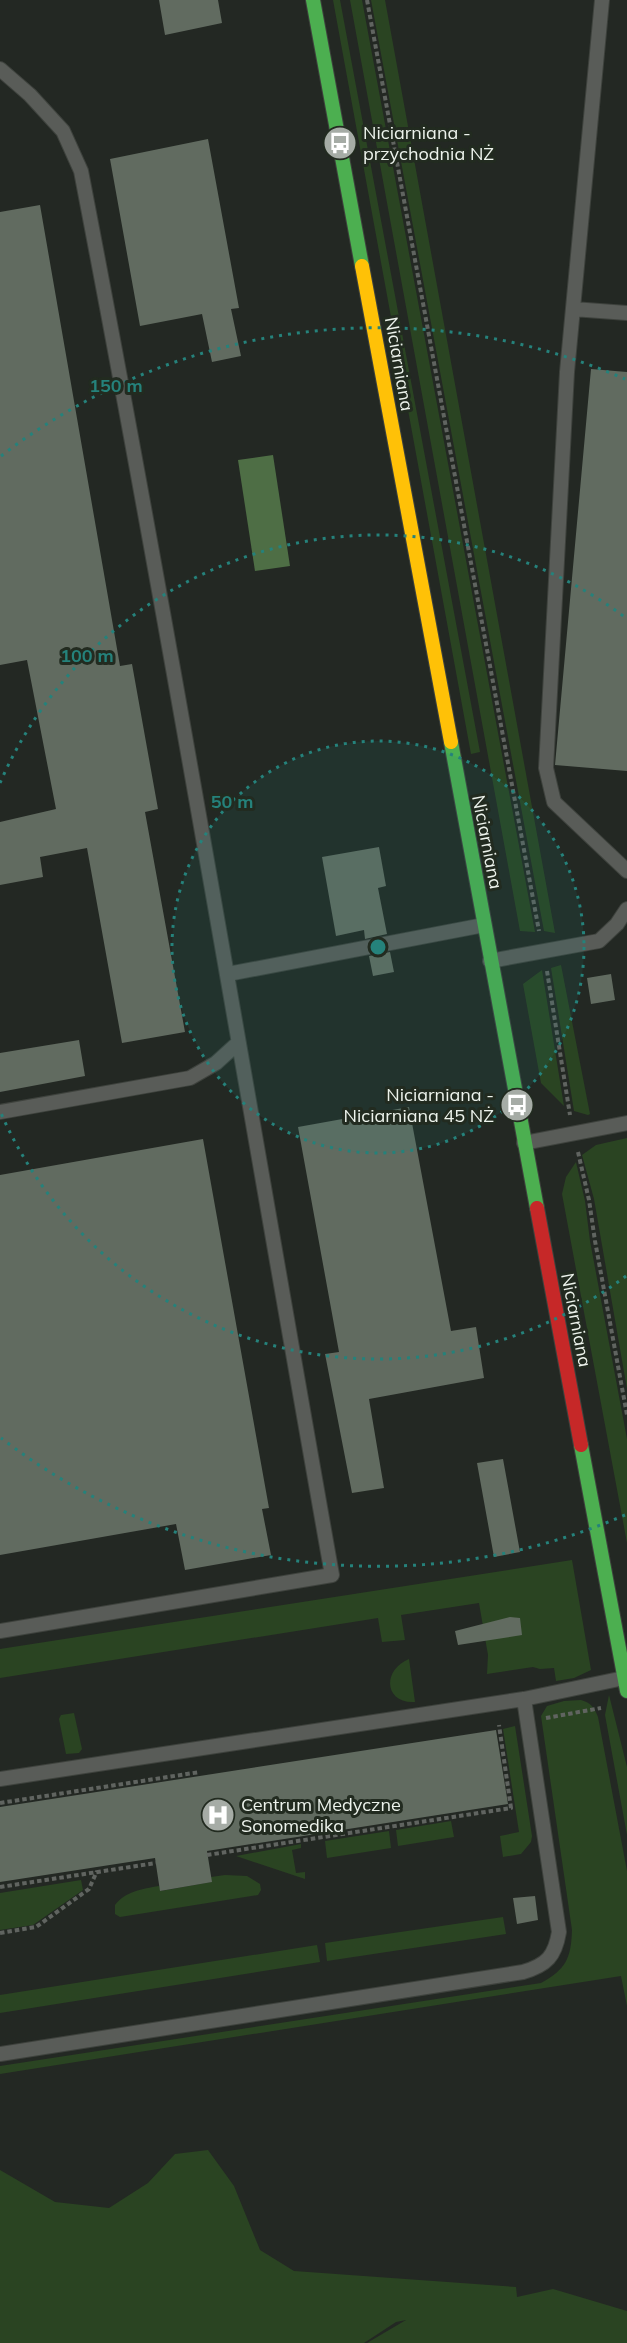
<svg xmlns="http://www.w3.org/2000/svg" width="627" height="2343" font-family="Mulish,sans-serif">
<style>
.green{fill:#2a4422}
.water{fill:#4e6e45}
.building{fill:#616b60}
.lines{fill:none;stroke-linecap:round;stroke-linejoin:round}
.lane-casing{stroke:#3e423d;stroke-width:16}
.fast-casing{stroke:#3e423d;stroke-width:16}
.slow-casing{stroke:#3e423d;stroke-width:16}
.jam-casing{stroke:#3e423d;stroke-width:16}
.path{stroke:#606460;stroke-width:4;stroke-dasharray:4.5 3;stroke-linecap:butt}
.lane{stroke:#595c58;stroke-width:14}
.fast{stroke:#4caf50;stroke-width:14}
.slow{stroke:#ffc107;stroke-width:14}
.jam{stroke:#c62828;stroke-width:14}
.ring{fill:none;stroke:#25827b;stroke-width:3;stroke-dasharray:3 6}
.labels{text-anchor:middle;stroke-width:6;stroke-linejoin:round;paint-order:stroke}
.poi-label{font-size:18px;fill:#edf3ec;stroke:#222b20;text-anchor:start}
.street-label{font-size:18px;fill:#edf3ec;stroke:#222b20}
.centre{fill:#25827b;stroke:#222b20;stroke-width:3}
.ring-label{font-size:18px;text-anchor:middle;font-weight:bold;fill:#25827b;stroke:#222b20;stroke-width:6;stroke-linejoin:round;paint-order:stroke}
</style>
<rect width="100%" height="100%" fill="#232823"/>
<!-- green -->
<path class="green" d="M333,0H340L480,752L471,754Z
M350,0H362L535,932L520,931Z
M371,0H385L555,933L544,931Z
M561,965L590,1114L588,1115L574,1111L551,968Z
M542,970L564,1106L541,1083L523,984Z
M627,1138V1389L594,1199L582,1155L596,1145Z
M576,1162L585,1201L590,1241L627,1439V1543L562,1194L566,1177Z
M572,1560L591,1670L574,1678L556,1681L554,1668L540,1669L533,1667L487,1674L488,1655L479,1603L401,1615L405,1640L382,1642L378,1618L0,1678V1649Z
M409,1659L415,1702C385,1704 381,1671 409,1659Z
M609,1695L627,1767V1835L605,1715Z
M581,1700C591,1703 594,1707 598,1717L627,1871V2006L621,1976L0,2074V2066L541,1983C566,1969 571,1959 572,1930L541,1716L547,1706L564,1701Z
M74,1713L82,1749L79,1753L66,1754L59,1719L61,1715Z
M515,1726L532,1836L531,1842L521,1854L503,1857L500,1836L519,1832L503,1729Z
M451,1821L454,1837L398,1846L396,1830Z
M389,1831L391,1848L327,1858L325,1841Z
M301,1844V1848L292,1850L296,1873L305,1872V1879L236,1856Z
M225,1875L247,1876L260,1884L261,1890L258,1895L120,1917L115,1914V1905C126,1891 142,1889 159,1886L161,1891L211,1882V1877Z
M81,1880L83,1890L33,1925L0,1930V1893Z
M503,1917L506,1934L327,1961L325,1943Z
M317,1945L320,1962L0,2013V1995Z
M208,2150L234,2186L260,2250L294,2271L516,2287L517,2297L553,2289L627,2311V2343H367L406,2320L396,2322L364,2343H0V2170L55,2202L109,2208L148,2183L175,2154Z"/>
<!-- water -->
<path class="water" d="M273,455L290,566L255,571L238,460Z"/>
<!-- building -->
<path class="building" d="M159,0H218L222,23L165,35Z
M208,139L239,308L231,309L241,356L212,362L202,314L140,326L110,159Z
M40,205L120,666L132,664L158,809L145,812L185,1032L122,1043L87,848L40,857L43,877L0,885V822L56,809L27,660L0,665V212Z
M591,369L627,372V771L555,765Z
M379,847L386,886L378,888L387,934L365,939L364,930L336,936L322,857Z
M390,952L394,972L373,976L369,956Z
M611,974L615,1000L591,1004L587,978Z
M79,1040L85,1076L0,1092V1053Z
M409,1107L451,1331L476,1327L484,1378L369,1399L384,1488L352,1493L325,1354L339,1352L298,1127Z
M203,1139L269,1508L262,1509L271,1555L185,1570L176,1524L0,1555V1175Z
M503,1459L520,1552L494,1557L477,1463Z
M510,1617L520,1618L522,1635L458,1645L455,1631Z
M496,1730L508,1804L207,1851L212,1882L160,1891L155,1858L0,1882V1807Z
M535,1896L538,1920L517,1924L513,1898Z"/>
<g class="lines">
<defs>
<path id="lane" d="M602,0L567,372L546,768L554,802L627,871
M0,69L30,95L63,131L81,171C171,638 249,1107 332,1575L0,1631
M573,309L627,313
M490,961L599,941L617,924L627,909
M228,974L484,925
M0,1112L190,1078L216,1063L238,1043
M524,1143L627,1123
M0,1779L524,1699L624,1678
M0,2054L523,1972C547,1965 555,1956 559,1932L524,1699"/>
<path id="fast" d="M313,0L362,266
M451,742L537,1208
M581,1445L627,1691"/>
<path id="slow" d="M362,266L451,742"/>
<path id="jam" d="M537,1208L581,1445"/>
</defs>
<!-- lane casing -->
<use href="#lane" class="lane-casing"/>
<!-- fast casing -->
<use href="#fast" class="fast-casing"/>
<!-- slow casing -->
<use href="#slow" class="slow-casing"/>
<!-- jam casing -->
<use href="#jam" class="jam-casing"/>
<!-- path -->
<path class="path" d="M367,0L539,931
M547,971L570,1115
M578,1152L589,1200L595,1241L627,1415
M546,1718L601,1708
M0,1803L200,1772
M207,1855L511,1808L499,1725
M0,1887L156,1863
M0,1933L36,1927L89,1889L97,1871"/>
<!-- lane -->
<use href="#lane" class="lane"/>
<!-- fast -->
<use href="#fast" class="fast"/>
<!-- slow -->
<use href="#slow" class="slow"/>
<!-- jam -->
<use href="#jam" class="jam"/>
</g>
<!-- distance rings -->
<circle cx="378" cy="947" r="206" fill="#25827b" fill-opacity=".12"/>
<g class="ring">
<circle cx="378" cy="947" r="206"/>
<path d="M626 1276A412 412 0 0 1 0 1111M0 783A412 412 0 0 1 626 618"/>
<path d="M625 1515A619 619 0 0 1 1 1438M1 456A619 619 0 0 1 625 379"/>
</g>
<!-- icons -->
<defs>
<symbol id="bus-disc" viewBox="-11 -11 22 22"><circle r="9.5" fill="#a6aca6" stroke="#222b20"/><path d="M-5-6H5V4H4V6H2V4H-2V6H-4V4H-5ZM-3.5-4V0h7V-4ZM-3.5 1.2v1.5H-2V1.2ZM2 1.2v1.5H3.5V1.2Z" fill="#fff"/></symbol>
<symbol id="hospital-disc" viewBox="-11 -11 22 22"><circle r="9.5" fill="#a6aca6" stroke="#222b20"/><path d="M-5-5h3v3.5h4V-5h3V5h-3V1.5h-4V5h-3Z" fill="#fff"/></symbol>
</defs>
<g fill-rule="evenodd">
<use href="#bus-disc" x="321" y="124" width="38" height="38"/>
<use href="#bus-disc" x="498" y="1086" width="38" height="38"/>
<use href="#hospital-disc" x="199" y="1796" width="38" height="38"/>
</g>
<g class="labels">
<!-- poi labels -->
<g class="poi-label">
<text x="363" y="139">Niciarniana -<tspan x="363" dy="21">przychodnia NŻ</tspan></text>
<text x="494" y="1101" text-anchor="end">Niciarniana -<tspan x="494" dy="21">Niciarniana 45 NŻ</tspan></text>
<text x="241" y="1811">Centrum Medyczne<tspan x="241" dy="21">Sonomedika</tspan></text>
</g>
<!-- street labels -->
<g class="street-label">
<text transform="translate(399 364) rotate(80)" y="6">Niciarniana</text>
<text transform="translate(487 842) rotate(79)" y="6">Niciarniana</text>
<text transform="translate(576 1320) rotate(79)" y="6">Niciarniana</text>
</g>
</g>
<circle cx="378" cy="947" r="9" class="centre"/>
<g class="ring-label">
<text x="116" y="392">150 m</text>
<text x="87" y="662">100 m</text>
<text x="232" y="808">50 m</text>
</g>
</svg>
